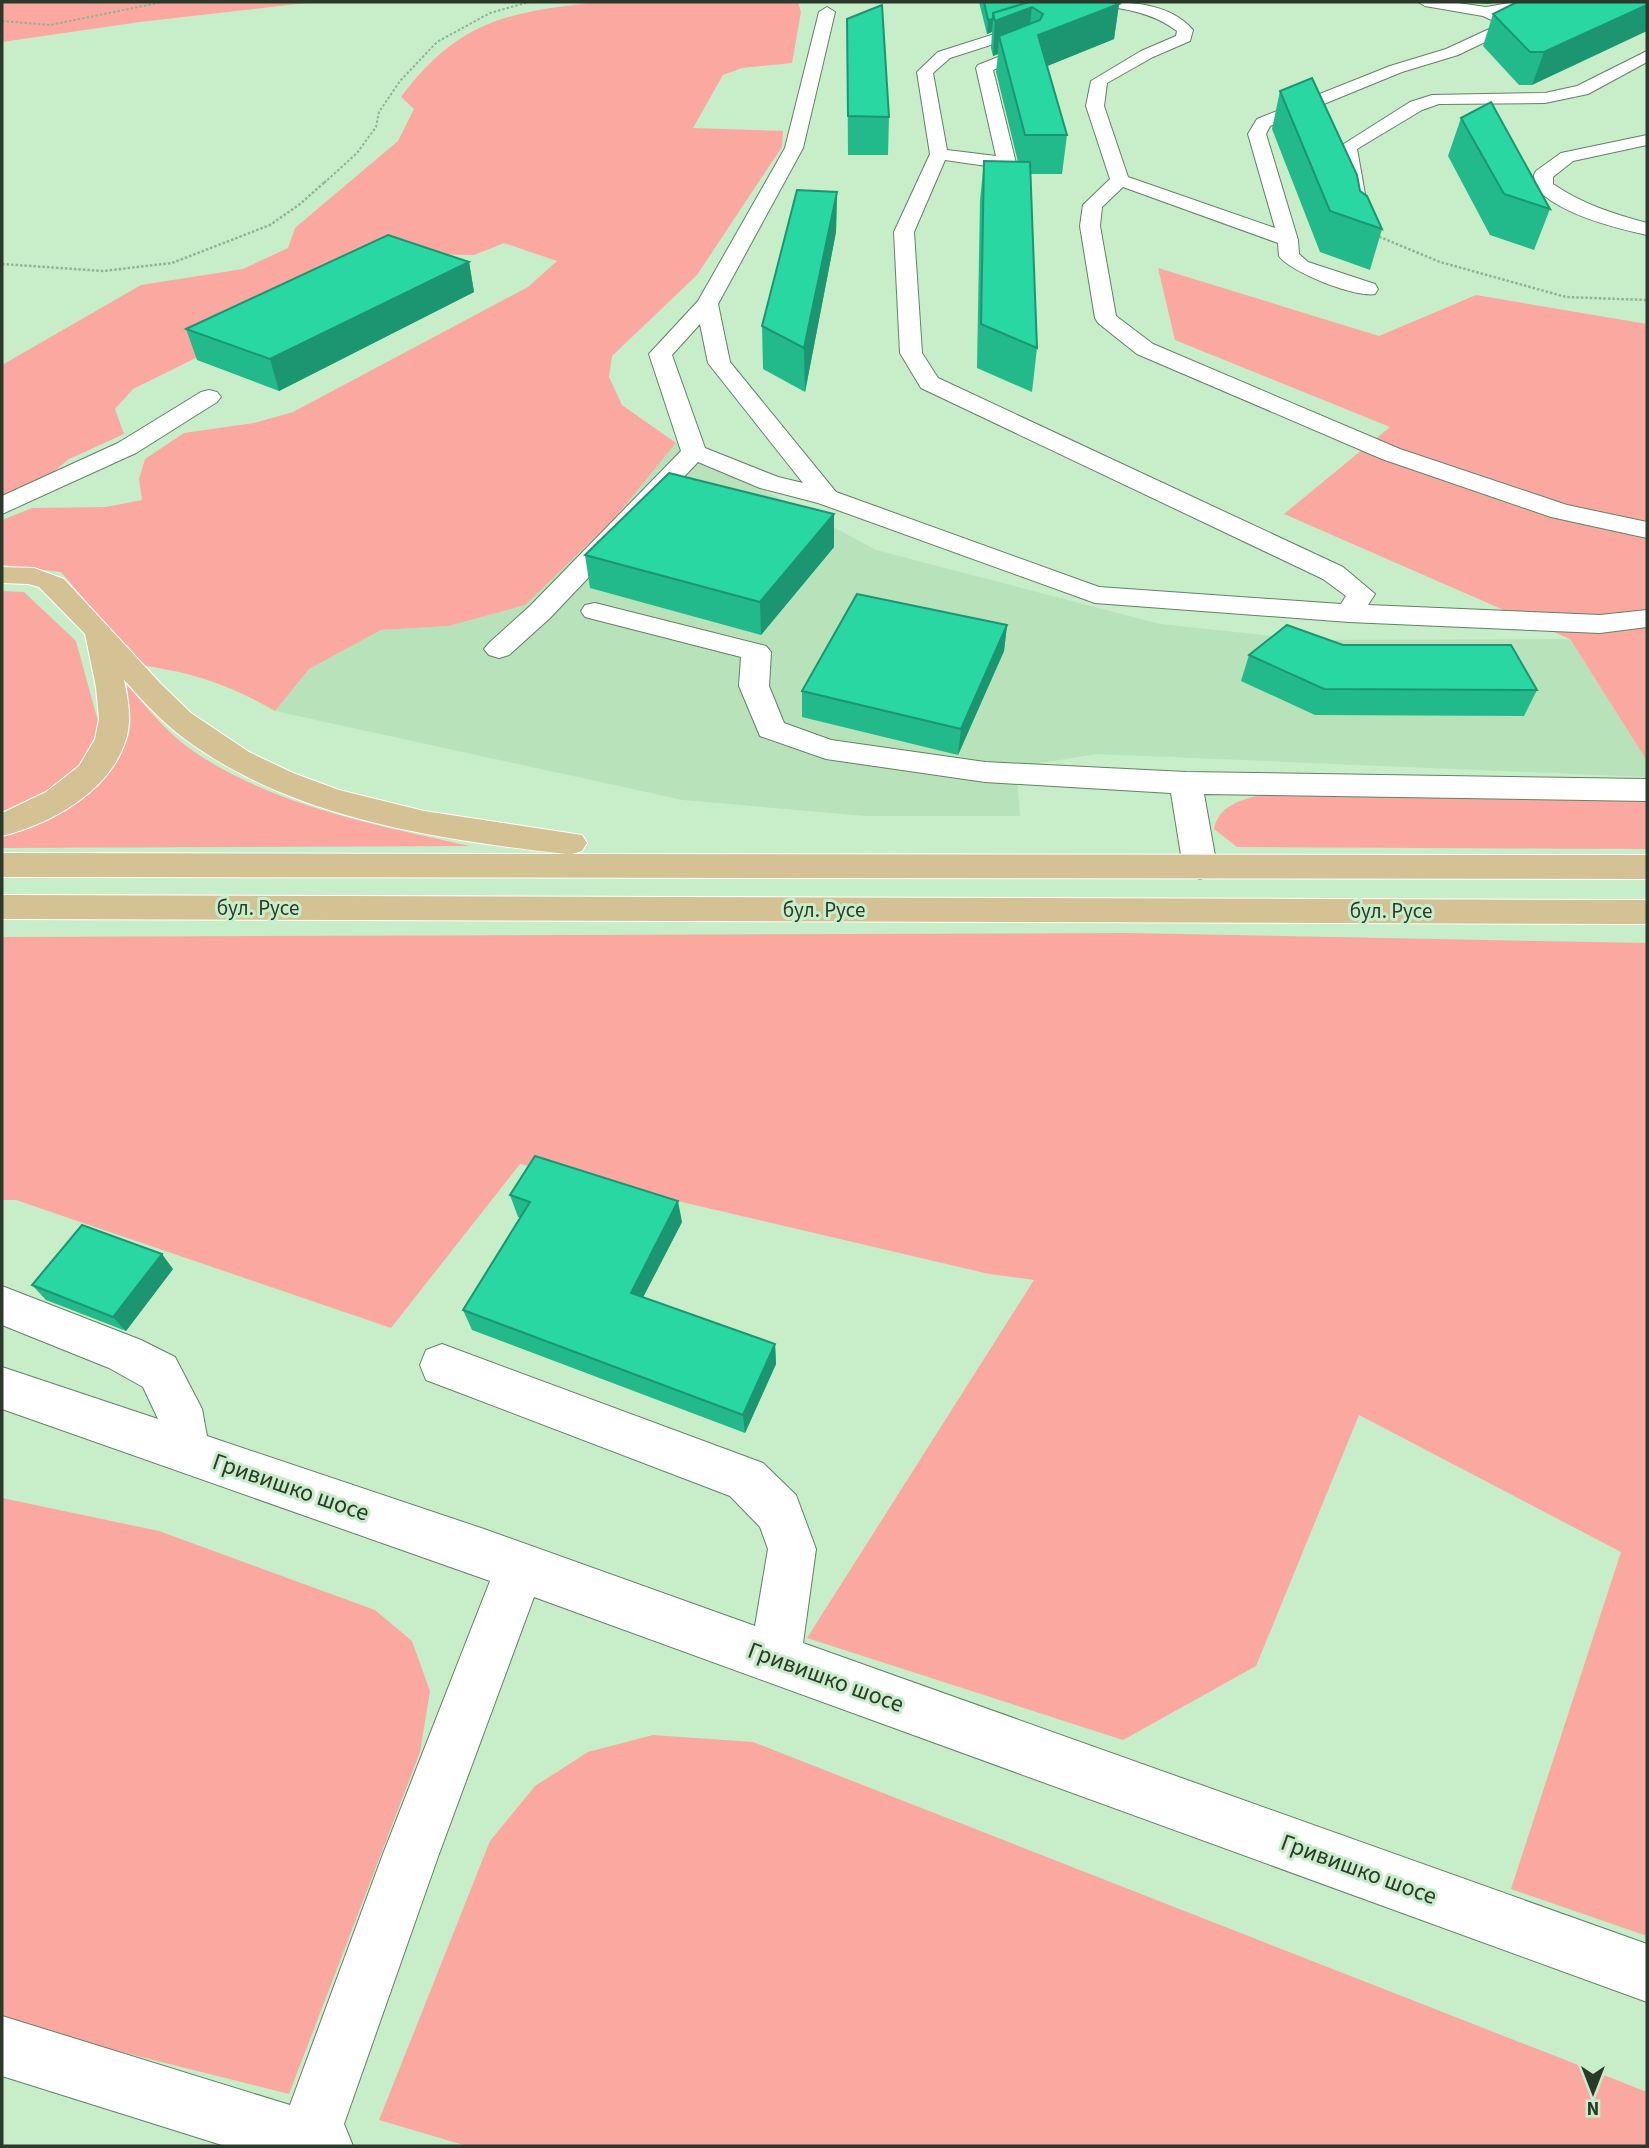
<svg xmlns="http://www.w3.org/2000/svg" width="1649" height="2148" font-family="'Source Sans 3',sans-serif">
<style>
.built{fill:#b7e2ba}
.green{fill:#fba9a0}
.lines{fill:none;stroke-linecap:round;stroke-linejoin:round}
.minor-casing{stroke:#618364;stroke-width:2}
.major-casing{stroke:#fff;stroke-width:2}
.path-far1{stroke:#94b195;stroke-width:2;stroke-dasharray:2.5 2;stroke-linecap:butt}
.path{stroke:#94b195;stroke-width:2.5;stroke-dasharray:2.5 2;stroke-linecap:butt}
.minor{fill:#fff;fill-rule:evenodd}
.major{fill:#d4c194;fill-rule:evenodd}
.wall{fill:#22b98b}
.shaded-wall{fill:#1c9671}
.building{fill:#28d7a2;stroke:#1c9671;stroke-width:2}
.labels{text-anchor:middle;stroke-width:6;stroke-linejoin:round;paint-order:stroke}
.street-label{font-size:21px;fill:#2b392b;stroke:#c8edc9}
.near-street-label{font-size:24px;fill:#2b392b;stroke:#c8edc9}
</style>
<rect width="100%" height="100%" fill="#c8edc9"/>
<!-- built -->
<path class="built" d="M676,443L876,550L1160,624L1308,640L1570,639L1647,761V777L1097,754L1016,767L1020,816H866L683,800L275,711L309,669L381,630L449,626L525,605L614,519Z"/>
<!-- green -->
<path class="green" d="M2,2H314L140,22L2,42Z
M599,2H798L801,12L792,63L742,68L723,75L693,128L783,131L782,147L697,275L612,356L609,377L622,405L676,443L614,519L525,605L449,626L381,630L309,669L275,711C228,684 194,673 140,665L61,572L2,565V520L32,508L106,507L142,500L139,479L145,459L184,433L254,423L293,412L528,287L557,261L504,243L474,255L406,254L133,389L115,409L124,434L69,459L12,506L2,509V365L141,285L243,269L288,248L295,228L398,141L414,109L401,97C459,20 508,12 599,2Z
M1158,268L1379,336L1476,295L1647,324V761L1570,639L1284,514L1390,427L1175,340Z
M2,591L24,592L76,641L99,725L85,760L46,793L2,813Z
M127,685C148,709 169,735 196,753C278,807 376,825 470,846L2,848V837C50,825 115,784 129,734C133,720 128,699 127,685Z
M1276,791L1647,799V849L1237,847L1214,829C1219,801 1252,798 1276,791Z
M1127,933L1647,943V1936L1511,1889L1621,1552L1359,1415L1256,1666L1123,1740L807,1638L1034,1280L989,1274L520,1164L391,1328L16,1200H2V937Z
M2,1498L159,1531L375,1610L412,1641L430,1691L420,1752L289,2094L2,2022Z
M653,1735L753,1742L1647,2092V2146H467L379,2120L490,1841L535,1786L588,1752Z"/>
<g class="lines">
<defs>
<path id="minor" d="M1095,2C1128,2 1169,2 1193,30L1190,41L1153,57L1107,83L1104,106L1128,177L1275,228L1248,134L1257,119L1390,66L1446,49L1500,24L1483,16L1425,6L1418,2H1451L1486,7L1515,2H1544L1542,5L1503,13L1509,16L1517,25L1514,28L1458,55L1402,72L1270,126L1266,134L1298,240L1299,254L1308,262L1375,284L1378,289L1375,294C1356,298 1290,272 1279,256L1278,243L1123,187L1102,207L1100,226L1116,316L1153,344L1400,449L1567,505L1647,522V538L1551,517L1382,459L1137,354L1098,323L1095,318L1080,226L1083,205L1110,179L1086,106L1091,81L1141,51L1176,36L1177,31C1157,16 1135,10 1110,7L950,58L933,73L947,150L996,156L976,68L978,65L1023,47L1029,45L1037,50L1035,53L993,70L1016,163L1007,169L945,160L914,232L922,353L938,378L1343,567L1375,594L1368,605L1600,615L1647,610V627L1600,633L1349,622L1095,603L818,503L760,488L698,462L550,618L509,655L499,658L489,655L484,649L489,643L530,606L681,451L649,354L698,301L785,148L819,12L827,7L835,12L803,148L718,304L730,362L836,492L1099,587L1341,604L1346,596L1323,579L921,388L900,353L894,232L930,154L917,72L938,52ZM700,324L708,363L803,483L778,477L705,448L672,355Z
M1647,51V62L1588,94L1545,103L1439,104L1422,110L1357,149L1368,211L1358,217L1348,211L1339,147L1410,102L1432,95L1545,93L1577,86Z
M1647,135V145L1573,161L1553,177V184C1582,204 1614,214 1647,223V235C1615,228 1555,213 1535,186L1534,175L1536,171L1561,153Z
M209,390L217,392L221,397L217,402L136,453L2,514V496L118,443L201,392Z
M595,603L766,646L771,652L769,686L784,723L831,740L985,762L1186,772L1647,779V801L1204,794L1217,867L1212,875L1200,879L1188,875L1183,867L1171,793L985,782L826,759L760,736L739,686L741,657L585,617L581,611L585,605Z
M2,1286L141,1340L175,1357L202,1409L207,1436L484,1529L755,1626L768,1549L760,1527L730,1496L426,1380L420,1365L426,1350L442,1344L763,1463L796,1495L816,1549L803,1643L1647,1944V2002L534,1597L439,1854L344,2124L353,2146H225L2,2076V2016L290,2105L383,1854L490,1581L2,1409V1367L158,1419L143,1387L109,1368L2,1325Z"/>
<path id="major" d="M2,567L34,568L64,579L161,684L191,713L249,752L293,773L339,790L424,811L582,835L587,843L582,851L572,854L1647,855V879L2,877V853L566,854C436,839 293,819 185,739C162,722 143,701 124,680C128,699 132,720 126,739C111,791 51,824 2,836V813L46,792L79,766L95,739L99,719L96,687L85,634L39,587L28,584L2,583Z
M2,895L1647,900V924L2,919Z"/>
</defs>
<!-- minor casing -->
<use href="#minor" class="minor-casing"/>
<!-- major casing -->
<use href="#major" class="major-casing"/>
<!-- path-far1 -->
<path class="path-far1" d="M2,21L50,25L163,2
M324,183L357,153L376,127L379,112L400,81L437,42L490,13L529,2"/>
<!-- path -->
<path class="path" d="M1375,235L1440,262L1566,297L1647,300
M2,264L103,271L172,263L270,225L300,204L326,181"/>
<!-- minor -->
<use href="#minor" class="minor"/>
<!-- major -->
<use href="#major" class="major"/>
</g>
<!-- wall -->
<path class="wall" d="M979,2H1110L1119,4L1114,39L1047,66L1067,135L1062,174H1030L1037,348L1032,392L977,368L980,200L984,161L1018,162L996,72L998,54L993,56L991,48L992,32L987,34Z
M1462,2H1501L1486,4Z
M1515,2H1647L1532,85H1519L1483,46L1493,14L1514,3Z
M847,19L889,117L888,155H848Z
M1280,91L1360,191L1382,229L1370,270L1320,252L1272,129Z
M1461,118L1550,209L1534,250L1490,235L1448,156Z
M837,192L836,232L805,392L763,369L762,326Z
M469,262L474,292L279,391L197,360L186,329Z
M834,514V547L761,635L590,588L585,555Z
M1007,625L1004,651L958,755L802,717V691Z
M1343,645L1537,690L1524,716L1315,715L1241,681L1249,655Z
M510,1195L682,1222L643,1297L775,1344L776,1364L745,1433L472,1330L463,1310L521,1218L518,1217Z
M173,1269L126,1331L46,1300L32,1285Z"/>
<!-- shaded-wall -->
<path class="shaded-wall" d="M1047,2H1087L1043,16V14L1032,7L1028,43L1004,52L999,36L998,54L993,56L995,18Z
M1487,2H1501L1486,4Z
M1119,4L1114,39L1035,71L1038,35Z
M1647,5V31L1532,85L1544,52Z
M993,19L992,32L987,34L988,20Z
M837,192L836,232L805,392L804,348Z
M469,262L474,292L279,391L270,359Z
M834,514V547L761,635L760,602Z
M1007,625L1004,651L958,755L961,729Z
M678,1201L682,1222L635,1313L631,1293Z
M162,1254L173,1269L126,1331L113,1317Z
M775,1344L776,1364L745,1433L743,1415Z"/>
<!-- building -->
<path class="building" d="M984,2H1029L993,13V19L988,20Z
M1029,2H1110L1119,4L1038,35L1067,135H1025L999,36L1040,20L1043,14L1032,7L995,21L993,13Z
M1517,2H1647V5L1544,52H1530L1493,14Z
M882,5L889,117L848,116L847,19Z
M1312,78L1357,175L1360,191L1367,196L1382,229L1330,211L1280,91Z
M1491,102L1550,209L1504,194L1461,118Z
M984,161L1030,162L1037,348L981,324Z
M797,190L837,192L804,348L762,326Z
M388,235L469,262L270,359L186,329Z
M669,473L834,514L760,602L585,555Z
M857,594L1007,625L961,729L802,691Z
M1287,625L1343,645H1511L1537,690L1324,689L1249,655Z
M535,1156L678,1201L631,1293L775,1344L743,1415L463,1310L530,1202L510,1195Z
M82,1225L162,1254L113,1317L32,1285Z"/>
<g class="labels">
<!-- street labels -->
<g class="street-label">
<text x="258" y="915">бул. Русе</text>
<text x="824" y="917">бул. Русе</text>
<text x="1391" y="918">бул. Русе</text>
</g>
<!-- near-street labels -->
<g class="near-street-label">
<text transform="translate(291 1487) rotate(19)" y="8">Гривишко шосе</text>
<text transform="translate(826 1677) rotate(20)" y="8">Гривишко шосе</text>
<text transform="translate(1359 1869) rotate(20)" y="8">Гривишко шосе</text>
</g>
</g>
<!-- border -->
<rect width="1649" height="2148" fill="none" stroke="#2b392b" stroke-width="7"/>
<!-- north arrow -->
<g transform="translate(1593 2092) rotate(180)" stroke="#c8edc9" stroke-width="5" paint-order="stroke">
<path d="M0-5L12 26L0 18L-12 26Z" fill="#2b392b"/>
<text y="-10" font-size="19" font-weight="bold" text-anchor="middle" fill="#2b392b">N</text>
</g>
</svg>
